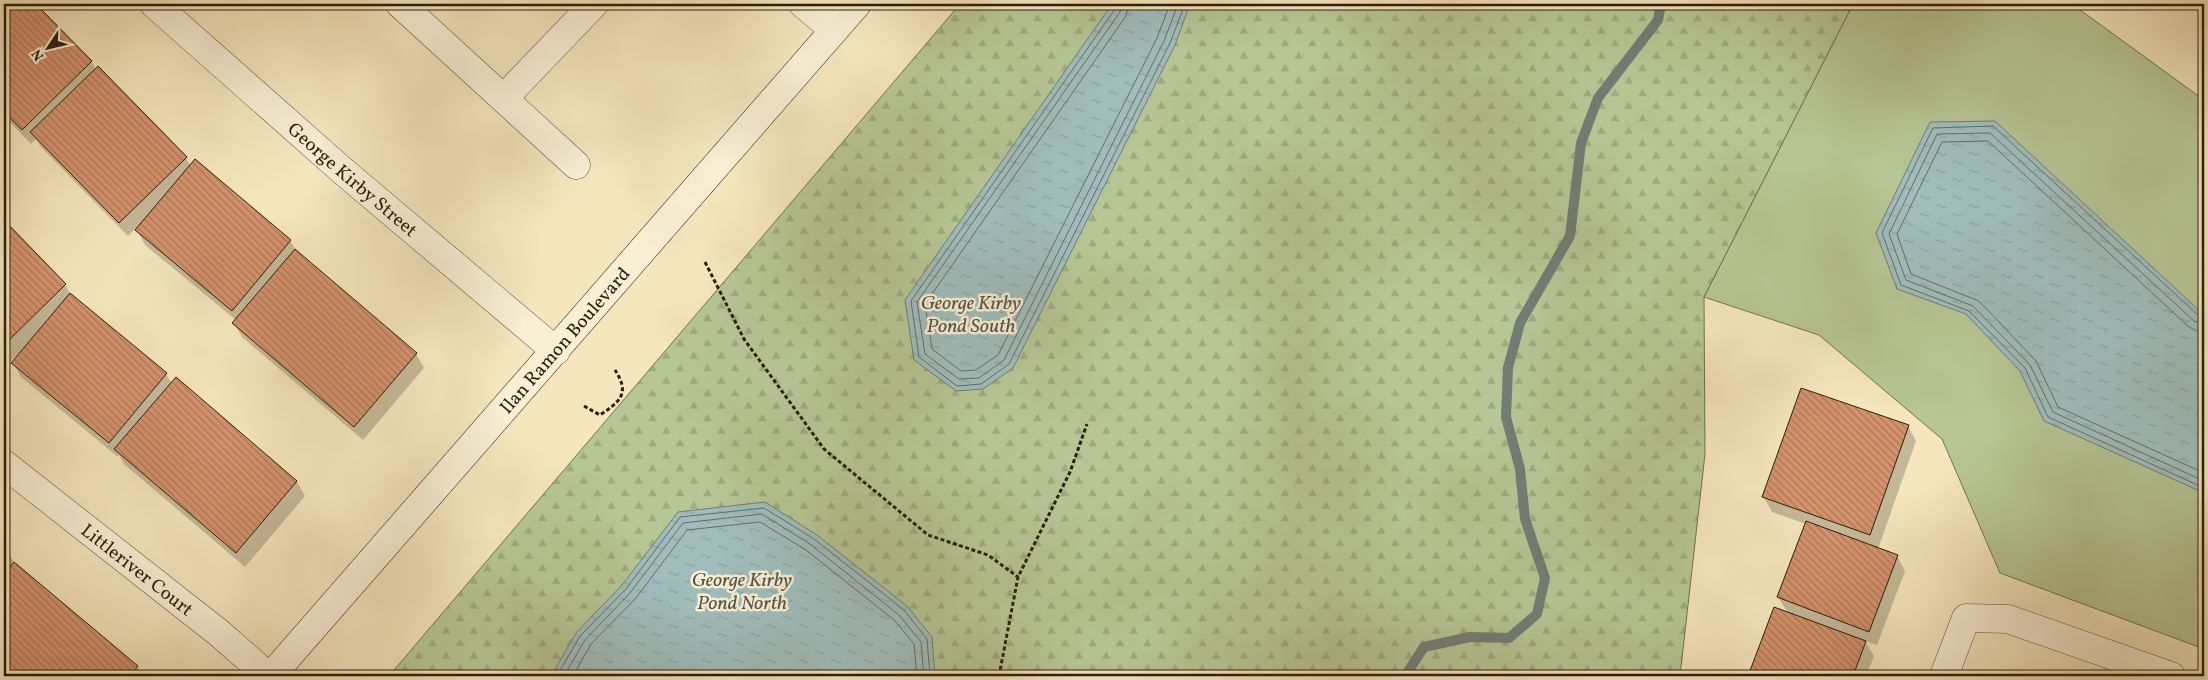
<svg xmlns="http://www.w3.org/2000/svg" width="2208" height="680" font-family="Vollkorn,serif">
<style>
.green{fill:#b7c695;stroke:#727250}
.forest{fill:url(#forest-firs);stroke:#727250}
.water{fill:url(#water-ripples);stroke:#727d75}
.shadow{fill:#0003}
.lines{fill:none;stroke-linecap:round;stroke-linejoin:round}
.shore{stroke:#666e64;stroke-width:1}
.stream{stroke:#727d75;stroke-width:10}
.building{fill:url(#building-back-hatch);stroke:#2d1e0b}
.street-casing{stroke:#5f5038;stroke-width:29}
.secondary-casing{stroke:#2d1e0b;stroke-width:29}
.path{stroke:#2d1e0b;stroke-width:3;stroke-dasharray:4 2.5;stroke-linecap:butt}
.street{stroke:#f8efd5;stroke-width:28}
.secondary{stroke:#f8efd5;stroke-width:28}
.labels{text-anchor:middle;stroke-width:5;stroke-linejoin:round;paint-order:stroke}
.street-label{font-size:19px;fill:#2d1e0b;stroke:#f8efd5}
.water-label{font-size:20px;font-style:italic;fill:#555649;stroke:#f8efd5}
</style>
<defs>
<pattern id="forest-firs" width="22" height="20" patternUnits="userSpaceOnUse" patternTransform="scale(1.25)"><rect width="22" height="20" fill="#b7c695"/><path d="M5 1l3.5 6h-7zM16 11l3.5 6h-7z" fill="#9eaa7f"/></pattern>
<pattern id="water-ripples" width="26" height="14" patternUnits="userSpaceOnUse" patternTransform="scale(1.25)"><rect width="26" height="14" fill="#a0bdbc"/><path d="M2 4q2-2 4 0t4 0M15 11q2-2 4 0t4 0" fill="none" stroke="#8aa2a0"/></pattern>
<pattern id="building-back-hatch" width="6" height="6" patternUnits="userSpaceOnUse" patternTransform="scale(1.25)"><rect width="6" height="6" fill="#d4926d"/><path d="M-1 5l2 2M0 0l6 6M5-1l2 2" fill="none" stroke="#ac7758"/></pattern>
</defs>
<rect width="100%" height="100%" fill="#f5e6be"/>
<filter id="stains"><feTurbulence type="fractalNoise" baseFrequency=".004" numOctaves="4"/><feColorMatrix values="0 0 0 0 .2 0 0 0 0 .09 0 0 0 0 .02 0 0 0 .5 -.17"/></filter>
<radialGradient id="worn" r=".72"><stop offset=".6" stop-color="#630" stop-opacity="0"/><stop offset="1" stop-color="#630" stop-opacity=".3"/></radialGradient>
<!-- green -->
<path class="green" d="M1853,4H2072L2204,100V649L2000,573L1942,439L1819,335L1704,297Z"/>
<!-- forest -->
<path class="forest" d="M960,4H1853L1704,297L1705,454L1680,676H389Z"/>
<!-- water -->
<path class="water" d="M1112,4H1190L1175,45L1013,368L983,389L956,391L914,360L905,300Z
M1995,121L2204,315V493L2044,421L2020,371L1966,314L1897,289L1876,233L1930,122Z
M765,502L817,535L907,606L932,637L935,676H551L576,633L622,585L678,512Z"/>
<!-- shadow -->
<path class="shadow" d="M4,4H34L91,61L96,70L186,158L191,166L195,161L290,241L297,252L416,354L424,368L363,440L242,337L234,323L236,320L145,245L136,228L128,236L40,146L36,139L31,144L4,116Z
M4,222L65,285L72,296L166,374L172,384L176,379L297,482L305,496L245,567L124,464L119,455L118,457L21,377L13,363L19,355L18,354L5,366L4,364Z
M1908,426L1916,441L1878,549L1897,556L1905,571L1877,645L1865,641L1874,656L1866,676H1749L1774,608L1788,613L1778,597L1806,524L1772,512L1764,497Z
M4,549L10,555L16,566L137,667L143,676H4Z"/>
<g class="lines">
<!-- shore -->
<path class="shore" d="M1116,4L1115,9L911,301L919,357L957,386L981,384L1009,364L1170,43L1185,4
M1122,4L1120,12L917,302L925,354L959,379L979,378L1004,360L1164,41L1178,4
M1129,4L1126,16L925,304L932,349L961,371L976,370L998,355L1157,38L1170,4
M2204,318L2199,316L1993,126L1933,128L1882,233L1901,285L1969,311L2025,368L2048,417L2204,488
M2204,324L2194,321L1990,133L1937,134L1889,234L1906,280L1973,306L2030,365L2053,412L2204,481
M2204,332L2197,331L2189,327L1988,141L1942,142L1897,234L1911,274L1979,301L2036,361L2058,407L2204,473
M557,676L580,636L626,589L680,517L764,508L814,539L904,610L927,639L930,676
M564,676L585,640L630,593L683,523L762,514L810,544L899,615L921,642L924,676
M573,676L591,644L636,598L687,530L760,522L806,550L894,620L914,644L917,676"/>
<!-- stream -->
<path class="stream" d="M1405,676L1424,647L1470,637L1509,638L1537,614L1545,578L1525,519L1520,469L1506,417L1508,368L1520,323L1570,236L1581,143L1598,98L1658,20L1661,4"/>
</g>
<!-- building -->
<path class="building" d="M4,4H36L92,61L22,130L4,112Z
M98,66L187,157L119,223L30,132Z
M195,159L291,240L232,311L135,230Z
M4,220L66,284L4,345Z
M295,249L417,353L354,427L232,323Z
M70,293L167,373L109,443L11,363Z
M176,377L297,481L236,553L114,449Z
M1801,388L1909,425L1870,535L1762,497Z
M1806,521L1898,555L1869,632L1777,597Z
M14,562L138,666L130,676H4V575Z
M1774,607L1866,641L1853,676H1748Z"/>
<g class="lines">
<defs>
<g id="street">
<path id="s1" d="M154,4L344,172L556,351"/>
<path d="M400,4L576,165"/>
<path d="M803,4L834,30"/>
<path d="M504,98L594,4"/>
<path id="s2" d="M4,464L219,633L268,676"/>
<path d="M1944,676L1966,618L2008,619L2171,676"/>
</g>
<g id="secondary">
<path id="s3" d="M271,676L857,4"/>
</g>
</defs>
<!-- street casing -->
<use href="#street" class="street-casing"/>
<!-- secondary casing -->
<use href="#secondary" class="secondary-casing"/>
<!-- path -->
<path class="path" d="M705,262L744,339L824,449L928,535L988,555L1018,577
M584,406L600,415C621,401 630,393 615,370
M999,676L1018,577L1070,472L1087,424"/>
<!-- street -->
<use href="#street" class="street"/>
<!-- secondary -->
<use href="#secondary" class="secondary"/>
</g>
<g class="labels">
<!-- street labels -->
<g class="street-label">
<text dy="7" stroke="none"><textPath href="#s1" startOffset="265">George Kirby Street</textPath></text>
<text dy="7" stroke="none"><textPath href="#s3" startOffset="446">Ilan Ramon Boulevard</textPath></text>
<text dy="7" stroke="none"><textPath href="#s2" startOffset="170">Littleriver Court</textPath></text>
</g>
<!-- water labels -->
<g class="water-label">
<text x="971" y="309">George Kirby<tspan x="971" dy="23">Pond South</tspan></text>
<text x="742" y="586">George Kirby<tspan x="742" dy="23">Pond North</tspan></text>
</g>
</g>
<!-- margin -->
<rect width="2208" height="680" fill="none" stroke="#f5e6be" stroke-width="20"/>
<rect x="5" y="5" width="2198" height="670" fill="none" stroke="#2d1e0b" stroke-width="2.5"/>
<rect x="10" y="10" width="2188" height="660" fill="none" stroke="#2d1e0b"/>
<!-- north arrow -->
<g transform="translate(48 48) rotate(235)" stroke="#f8efd5" stroke-width="4" paint-order="stroke">
<path d="M0-4L9 19L0 12L-9 19Z" fill="#2d1e0b"/>
<text y="-8" font-size="14" font-weight="bold" text-anchor="middle" fill="#2d1e0b">N</text>
</g>
<rect width="100%" height="100%" filter="url(#stains)"/>
<rect width="100%" height="100%" fill="url(#worn)"/>
</svg>
